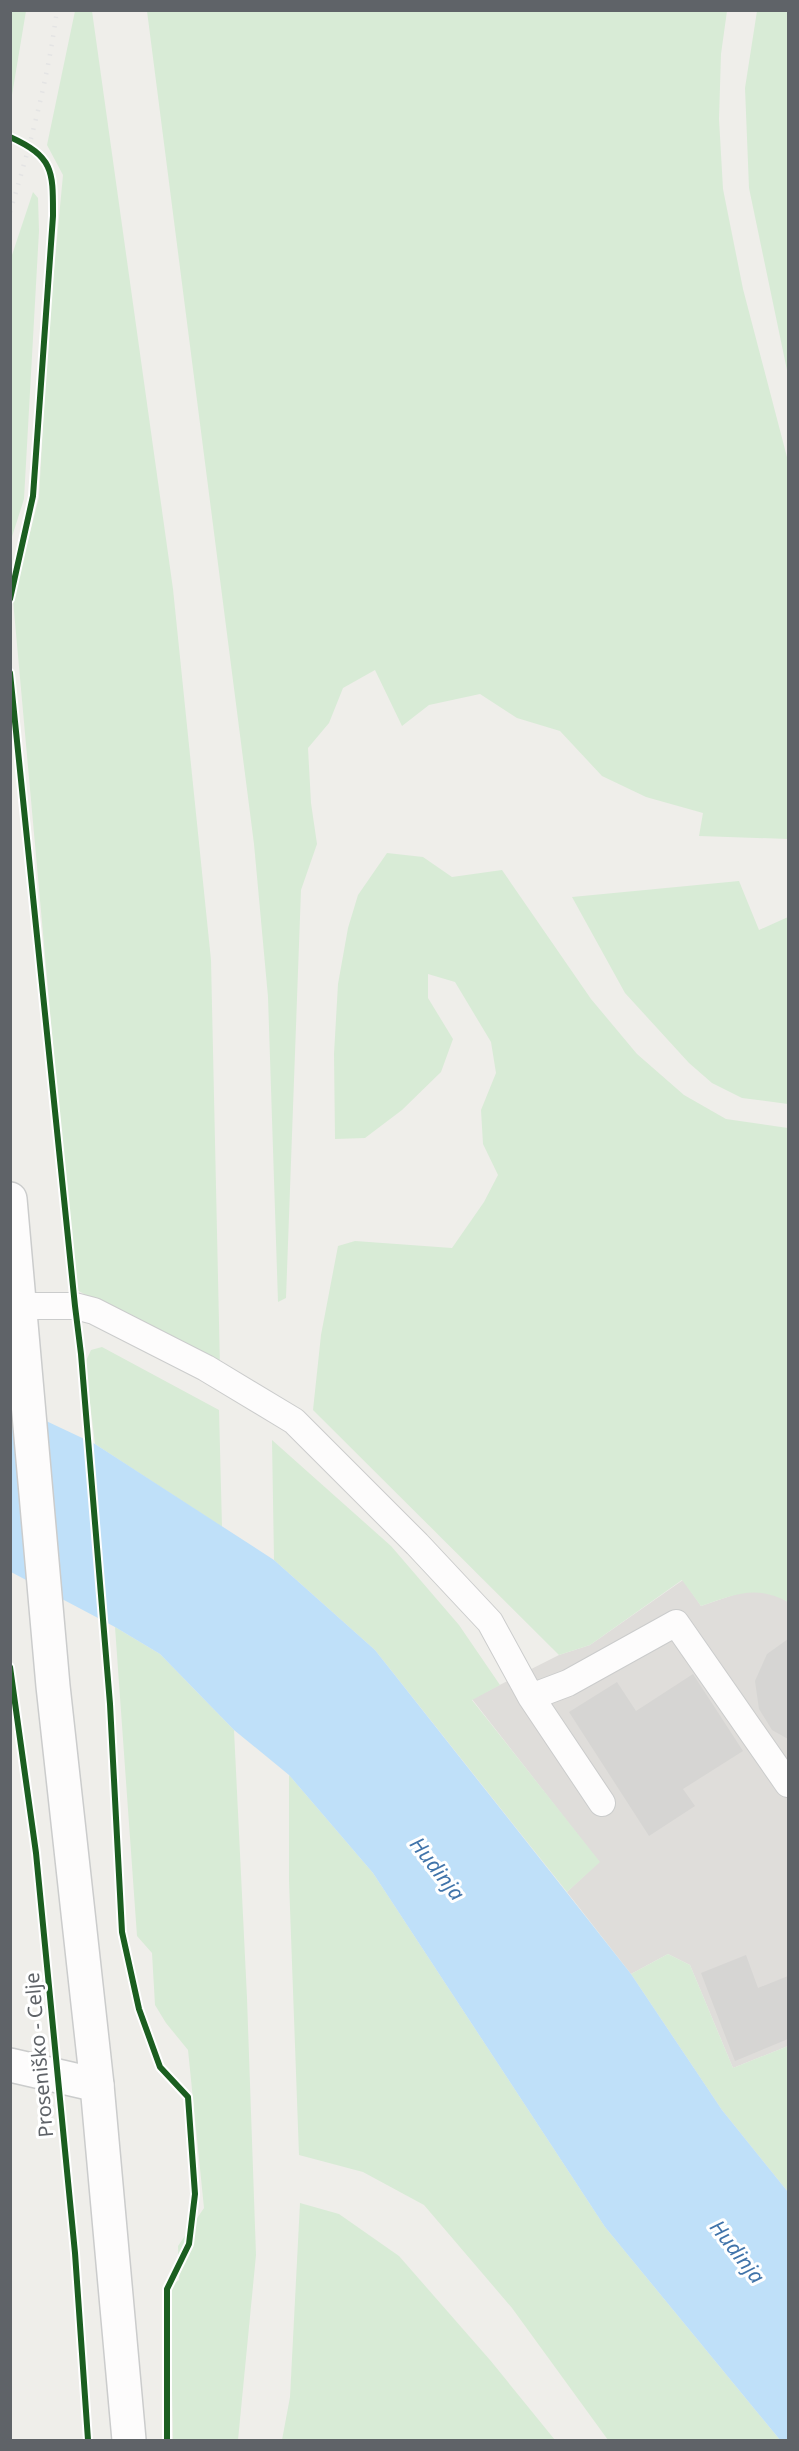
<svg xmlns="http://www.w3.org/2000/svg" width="799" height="2451" font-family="'Noto Sans',sans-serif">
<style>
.industrial{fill:#dfddda}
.green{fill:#d8ebd6}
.water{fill:#bfe0f9}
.building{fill:#d6d5d3}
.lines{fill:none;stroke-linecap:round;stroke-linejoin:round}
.service-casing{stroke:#cbcccc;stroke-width:28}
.minor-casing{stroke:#cbcccc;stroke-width:36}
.tertiary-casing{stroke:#cbcccc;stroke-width:36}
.service{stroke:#fdfcfc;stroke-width:26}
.minor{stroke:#fdfcfc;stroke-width:33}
.tertiary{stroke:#fdfcfc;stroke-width:33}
.rail{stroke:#e4e4e4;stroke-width:4.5;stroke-dasharray:1.5 8;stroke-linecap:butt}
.cycleway-casing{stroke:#fff;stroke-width:10}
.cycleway{stroke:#1b5e20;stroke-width:6}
.labels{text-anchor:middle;stroke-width:6;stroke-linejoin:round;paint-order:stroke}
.street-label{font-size:20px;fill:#5f6368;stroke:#fff}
.water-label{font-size:21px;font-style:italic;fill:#4174aa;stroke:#fff}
</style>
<rect width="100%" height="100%" fill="#efeeea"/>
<!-- industrial -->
<path class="industrial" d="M683,1580L701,1606L745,1591L773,1593L788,1602V2046L733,2068L690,1965L668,1954L631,1974L567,1892L599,1862L472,1699L559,1655L590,1645Z"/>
<!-- green -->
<path class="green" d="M11,10L26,11L11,101L10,11Z
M75,11H92L173,589L211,960L220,1368L75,1289L13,600L39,497L48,335L63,175L47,145Z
M147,11H727L721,54L719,119L723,189L743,289L788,461V839L699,836L703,813L646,797L602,776L560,731L517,718L480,694L429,705L402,726L375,670L343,688L329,723L308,748L311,803L317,844L301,890L286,1298L278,1302L268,997L254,844Z
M757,11H788V375L749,188L745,88Z
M33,192L38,198L39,231L24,499L11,540V258Z
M387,853L423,857L452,877L502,870L591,999L637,1054L684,1095L726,1119L788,1128V1602C755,1584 734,1595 701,1606L682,1580L590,1645L559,1655L313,1410L321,1335L338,1246L355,1241L452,1248L484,1202L498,1175L483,1144L481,1110L496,1073L491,1042L455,982L428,974V998L453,1039L441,1072L402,1110L365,1138L335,1139L334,1054L338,984L348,928L358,895Z
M739,881L759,930L788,917V1104L742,1098L712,1083L689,1063L625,993L572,897Z
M102,1347L219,1410L222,1527L95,1444L85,1363L91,1350Z
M272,1440L391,1546L459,1625L500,1685L472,1700L600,1862L567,1892L375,1650L274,1560Z
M115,1627L160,1654L234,1730L247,1998L256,2255L238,2440H173L170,2286L179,2280L178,2246L204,2208L188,2050L166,2023L155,2005L152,1953L137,1936Z
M289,1775L373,1873L605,2227L780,2440H608L512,2308L424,2205L363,2172L299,2155L289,1881Z
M668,1954L690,1965L733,2068L788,2046V2192L722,2110L631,1974Z
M300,2203L339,2214L399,2256L490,2360L555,2440H282L290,2397Z"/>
<!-- water -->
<path class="water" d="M10,1404L95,1444L274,1560L375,1650L631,1974L722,2110L788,2192V2440H780L605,2227L373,1873L289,1775L234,1730L160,1654L115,1627L11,1572Z"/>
<!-- building -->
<path class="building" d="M788,1639V1739L772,1730L759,1709L755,1681L767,1654Z
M693,1674L743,1751L683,1789L695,1806L649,1836L569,1712L617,1682L636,1711Z
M746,1955L758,1988L788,1976V2039L735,2061L701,1973Z"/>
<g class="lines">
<defs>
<path id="service" d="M19,1306H75L94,1311L206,1368L294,1421L417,1544L490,1622L531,1697L602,1803
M531,1697L568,1683L676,1623L788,1784"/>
<path id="minor" d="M10,2065L97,2085"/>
<path id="tertiary" d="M10,1199L53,1686L97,2085L129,2440"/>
</defs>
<!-- service casing -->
<use href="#service" class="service-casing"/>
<!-- minor casing -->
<use href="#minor" class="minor-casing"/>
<!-- tertiary casing -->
<use href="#tertiary" class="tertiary-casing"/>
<!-- service -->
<use href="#service" class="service"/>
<!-- minor -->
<use href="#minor" class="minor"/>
<!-- tertiary -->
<use href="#tertiary" class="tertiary"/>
<!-- rail -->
<path class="rail" d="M10,212C30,146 48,79 57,10"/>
<defs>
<path id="cycleway" d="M10,137C54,157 53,171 53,216L33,496L10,599
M10,673L75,1306L81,1354L110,1704L122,1932L139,2009L160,2067L188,2097L195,2194L189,2244L167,2289V2440
M10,1667L36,1853L75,2253L88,2440"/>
</defs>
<!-- cycleway casing -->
<use href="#cycleway" class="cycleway-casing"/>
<!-- cycleway -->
<use href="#cycleway" class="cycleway"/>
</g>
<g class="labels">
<!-- street labels -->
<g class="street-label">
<text transform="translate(39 2055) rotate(-95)" y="7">Proseniško - Celje</text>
</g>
<!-- water labels -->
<g class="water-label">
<text transform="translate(437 1869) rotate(52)" y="7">Hudinja</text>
<text transform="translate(737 2252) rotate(52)" y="7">Hudinja</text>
</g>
</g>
<!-- border -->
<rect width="799" height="2451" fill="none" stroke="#5f6368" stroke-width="24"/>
</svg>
